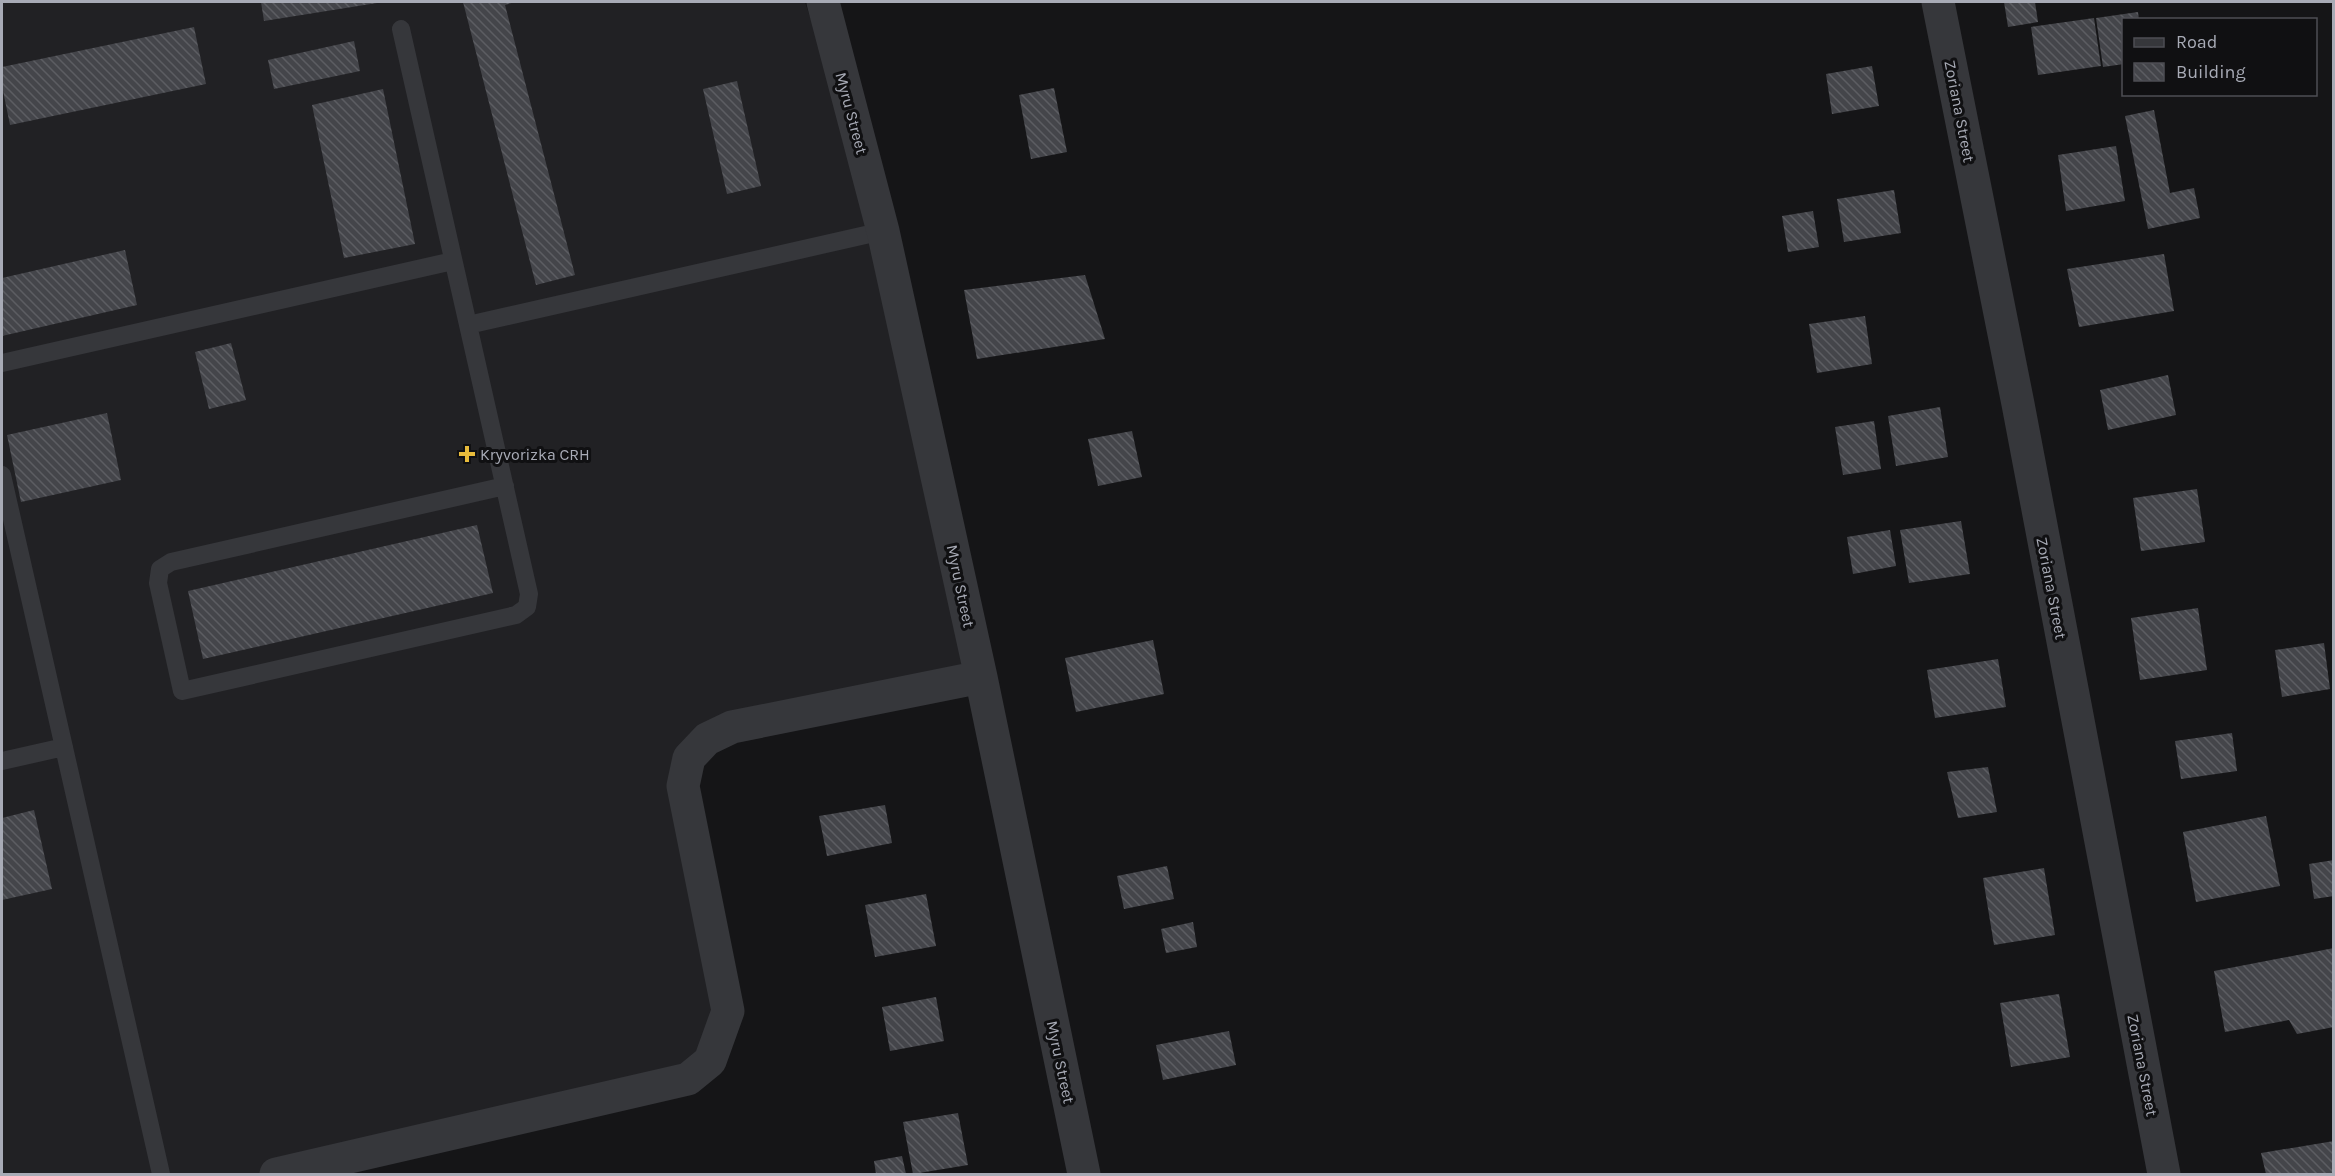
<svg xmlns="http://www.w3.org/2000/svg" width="2335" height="1176" font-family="Karla,sans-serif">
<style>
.built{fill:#212124}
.building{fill:url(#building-back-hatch)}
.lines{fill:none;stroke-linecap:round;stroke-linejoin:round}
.lane{stroke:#36373b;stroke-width:18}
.street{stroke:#36373b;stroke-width:33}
.poi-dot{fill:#e8bb3b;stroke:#101012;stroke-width:2}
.labels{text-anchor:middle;stroke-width:6;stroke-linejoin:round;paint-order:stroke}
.street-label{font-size:16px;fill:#a8abb6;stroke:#101012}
.poi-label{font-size:16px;fill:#a8abb6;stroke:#101012;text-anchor:start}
</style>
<defs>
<pattern id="building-back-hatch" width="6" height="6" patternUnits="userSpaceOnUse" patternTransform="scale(1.5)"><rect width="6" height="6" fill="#44454a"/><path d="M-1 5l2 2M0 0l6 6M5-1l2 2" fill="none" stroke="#5c5d62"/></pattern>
</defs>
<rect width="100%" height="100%" fill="#151517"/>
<!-- built -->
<path class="built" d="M2,2H805L883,231L981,677L732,727L689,758L723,985L710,1061L276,1174H2Z"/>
<!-- building -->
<path class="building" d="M261,2H377V3L264,21Z
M463,2H515L505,5L575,275L536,285Z
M2004,2H2035L2038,22L2008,27Z
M2138,12L2139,20H2124V64L2103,67L2096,18Z
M2094,18L2101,66L2038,75L2031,27Z
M194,27L206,84L10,125L2,86V67Z
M354,41L360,71L274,89L268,60Z
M1872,66L1879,106L1832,114L1826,74Z
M737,81L761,186L727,194L703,89Z
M1054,88L1067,152L1031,159L1019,95Z
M383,89L415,244L344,258L312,105Z
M2154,110L2170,193L2194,188L2200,218L2148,229L2125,116Z
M2116,146L2125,201L2066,211L2058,155Z
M1894,190L1901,233L1844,242L1837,199Z
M1813,211L1819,247L1788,252L1782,216Z
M125,250L137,305L2,336V278Z
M2164,254L2174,311L2079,327L2067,269Z
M1085,275L1105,339L977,359L964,290Z
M1865,316L1872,364L1817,373L1809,324Z
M231,343L246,400L209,409L195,352Z
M2168,375L2176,415L2108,430L2100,390Z
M1940,407L1948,457L1896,466L1888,416Z
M107,413L121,480L21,502L7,435Z
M1874,421L1881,469L1843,475L1835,427Z
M1132,431L1142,477L1098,486L1088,439Z
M2197,489L2205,542L2141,551L2133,498Z
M1961,521L1970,574L1909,583L1900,530Z
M477,525L493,593L203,659L188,591Z
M1890,530L1896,566L1853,574L1847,537Z
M2198,608L2207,670L2140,680L2131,618Z
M1153,640L1164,694L1076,712L1065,658Z
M2324,643L2330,689L2282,697L2275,650Z
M1998,659L2006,707L1935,718L1927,670Z
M2232,733L2237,771L2181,779L2175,741Z
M1988,767L1997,812L1958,818L1947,772Z
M885,805L892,843L827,856L819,816Z
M34,810L52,889L2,900V818Z
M2266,816L2280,886L2196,902L2183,832Z
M2334,860V896L2314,899L2309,864Z
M1167,866L1174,899L1124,909L1117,876Z
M2044,868L2055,935L1994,945L1983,878Z
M926,894L936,946L875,957L865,905Z
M1193,922L1197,947L1166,953L1161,929Z
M2334,948V1027L2297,1034L2289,1020L2225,1032L2214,971Z
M2059,994L2070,1057L2011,1067L2000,1003Z
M936,997L944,1041L890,1051L882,1007Z
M1229,1031L1236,1065L1163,1080L1156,1045Z
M958,1113L968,1165L913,1174L903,1122Z
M2334,1141V1174H2266L2261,1153Z
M902,1156L906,1174H876L874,1161Z"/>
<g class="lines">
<!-- lane -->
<path class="lane" d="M401,29C443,218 486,406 529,594L527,607L516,615L182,691L158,583L160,569L171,562L505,486
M468,325L883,231
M2,363L453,261
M2,475L161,1174
M2,761L64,747"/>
<!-- street -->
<path class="street" d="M823,2L883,231L981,677L1084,1174
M1938,2L2018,404L2164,1174
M276,1174L688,1079L710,1061L728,1011L683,786L689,758L707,739L732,727L981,677"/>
</g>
<!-- markers -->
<path class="poi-dot" d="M464 445h6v6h6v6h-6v6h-6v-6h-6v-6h6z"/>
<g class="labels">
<!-- street labels -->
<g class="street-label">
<text transform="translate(1960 111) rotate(79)" y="6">Zoriana Street</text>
<text transform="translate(852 113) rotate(75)" y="6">Myru Street</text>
<text transform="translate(961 586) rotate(78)" y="6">Myru Street</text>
<text transform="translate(2052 588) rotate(79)" y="6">Zoriana Street</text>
<text transform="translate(1061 1062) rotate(78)" y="6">Myru Street</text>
<text transform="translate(2143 1065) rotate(79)" y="6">Zoriana Street</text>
</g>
<!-- poi labels -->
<g class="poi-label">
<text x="480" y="460">Kryvorizka CRH</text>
</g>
</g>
<!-- border -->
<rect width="2335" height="1176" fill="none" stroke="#a8abb6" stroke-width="6"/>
<!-- legend -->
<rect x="2122" y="18" width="195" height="78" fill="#101012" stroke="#4d4e54" stroke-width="1.5"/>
<rect x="2134" y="38" width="30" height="9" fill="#36373b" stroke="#4d4e54" stroke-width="1.5"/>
<text x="2176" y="48" font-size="18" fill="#a8abb6">Road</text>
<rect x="2134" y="63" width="30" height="18" fill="url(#building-back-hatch)" stroke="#4d4e54" stroke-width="1.5"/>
<text x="2176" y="78" font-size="18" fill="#a8abb6">Building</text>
</svg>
